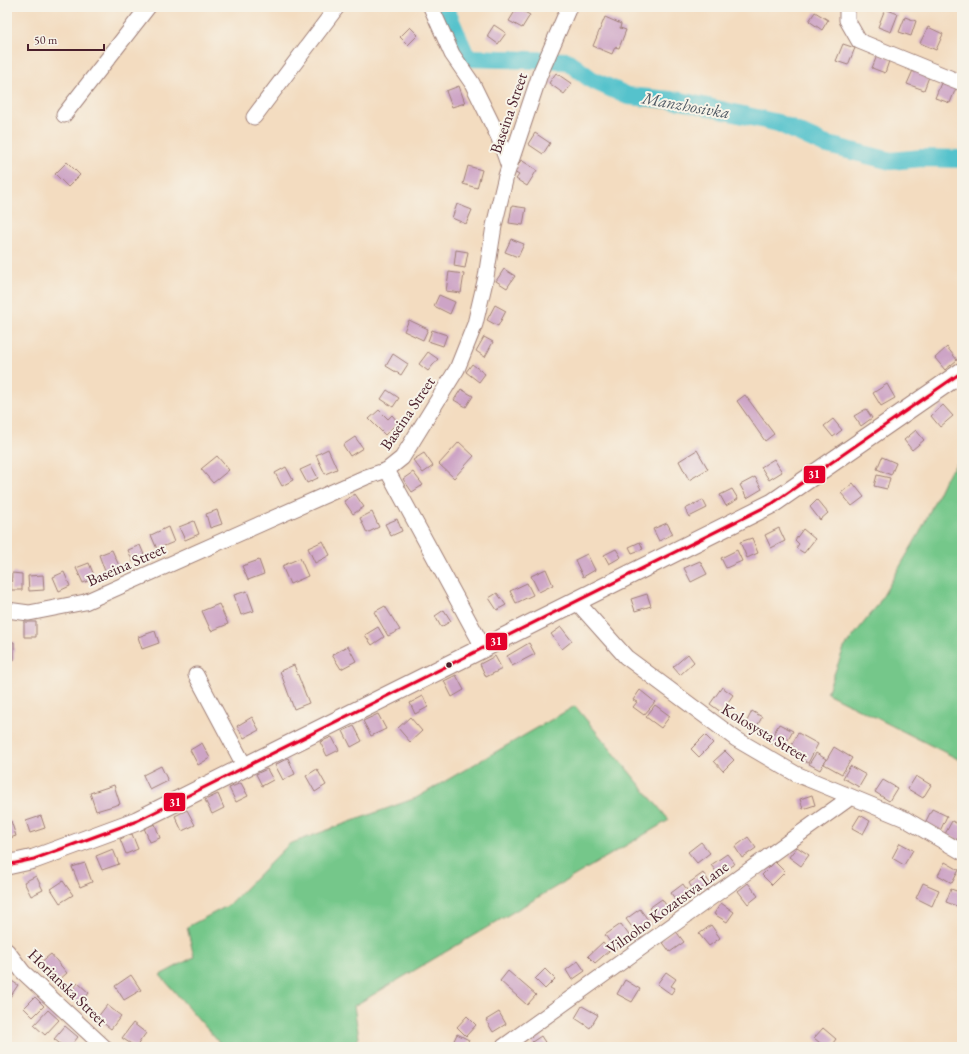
<svg xmlns="http://www.w3.org/2000/svg" width="969" height="1054" font-family="'EB Garamond',serif">
<style>
.green{fill:#74c78a;stroke:#5f735a}
.lines{fill:none;stroke-linecap:round;stroke-linejoin:round}
.river{stroke:#55c2cc;stroke-width:18}
.building{fill:#cda4c6}
.minor-casing{stroke:#9e7e76;stroke-width:17}
.major-casing{stroke:#9e7e76;stroke-width:21}
.minor{stroke:#fff;stroke-width:15}
.major{stroke:#fff;stroke-width:19}
.bus-1-casing{stroke:#f7f3e8;stroke-width:6}
.bus-1{stroke:#e4002b;stroke-width:3}
.bus-dot{fill:#4a1f2b;stroke:#f7f3e8;stroke-width:1.5}
.labels{text-anchor:middle;stroke-width:4;stroke-linejoin:round;paint-order:stroke}
.street-label{font-size:16px;fill:#4a1f2b;stroke:#f7f3e8}
.water-label{font-size:17px;font-style:italic;fill:#4e5863;stroke:#f7f3e8}
.line-badge{stroke:#f7f3e8;stroke-width:1.5}
.badge-label{font-size:11px;text-anchor:middle;font-weight:bold;fill:#fff}
</style>
<rect width="100%" height="100%" fill="#f7f3e8"/>
<filter id="ink" filterUnits="userSpaceOnUse"><feTurbulence type="fractalNoise" baseFrequency=".025" numOctaves="2"/><feDisplacementMap in="SourceGraphic" scale="8" xChannelSelector="R" yChannelSelector="G"/><feConvolveMatrix kernelMatrix="1 2 1 2 8 2 1 2 1" color-interpolation-filters="sRGB"/></filter>
<filter id="wash" filterUnits="userSpaceOnUse"><feTurbulence type="fractalNoise" baseFrequency=".012" numOctaves="4" result="noise"/><feDisplacementMap in="SourceGraphic" scale="16" xChannelSelector="R" yChannelSelector="G"/><feGaussianBlur stdDeviation="0.9" result="paint"/><feColorMatrix in="noise" values="0 0 0 0 0 0 0 0 0 0 0 0 0 0 0 0 0 1.4 0 .05"/><feComposite in="paint" operator="in"/></filter>
<g filter="url(#wash)">
<rect width="100%" height="100%" fill="#f3dcc0"/>
<!-- green -->
<path class="green" d="M962,458V761L827,693L844,648L877,606L920,532L947,475Z
M575,706L669,820L354,1006L359,1038L350,1047H223L160,975L194,957L187,927L229,905L289,844L416,798Z"/>
<g class="lines">
<!-- river -->
<path class="river" d="M445,7L467,58L567,61L592,80L628,96L681,101L778,123L824,144L891,161L922,158L962,159"/>
</g>
<g id="blocks">
<!-- building -->
<path class="building" d="M517,8L530,15L522,28L509,21Z
M885,9L898,14L891,32L878,27Z
M815,12L828,20L822,30L809,21Z
M605,17L621,24L620,28L626,30L619,48L615,47L612,54L593,46Z
M905,17L916,21L911,36L899,32Z
M494,25L506,33L498,44L487,36Z
M410,27L418,35L408,45L400,37Z
M928,27L943,34L936,50L920,43Z
M843,44L855,48L848,65L836,61Z
M878,53L890,58L885,73L872,68Z
M914,68L930,74L924,90L907,84Z
M556,73L572,84L564,94L549,83Z
M941,83L956,88L950,103L935,98Z
M459,86L465,103L452,107L446,91Z
M535,133L550,143L543,154L528,144Z
M521,160L537,170L527,186L516,179L519,175L514,172Z
M67,162L80,175L68,187L55,174Z
M468,166L482,170L477,188L463,184Z
M457,204L472,210L466,224L452,218Z
M512,206L526,208L523,225L509,223Z
M511,239L524,244L518,257L505,252Z
M456,250L468,252L465,268L454,266Z
M504,269L515,276L507,288L496,281Z
M449,272L464,274L461,293L446,291Z
M439,295L455,302L450,314L434,306Z
M495,305L506,311L498,326L487,320Z
M409,320L428,329L423,340L404,331Z
M432,330L447,335L443,346L428,341Z
M484,337L493,342L485,357L476,351Z
M947,347L957,360L945,370L935,358Z
M428,352L438,359L428,371L419,364Z
M393,354L408,364L401,375L386,366Z
M472,364L485,374L479,382L466,372Z
M887,384L895,398L881,406L873,393Z
M461,389L473,396L466,407L454,400Z
M387,390L399,398L393,407L381,399Z
M745,395L774,434L765,441L737,401Z
M943,405L953,416L940,427L931,416Z
M866,409L872,418L861,426L854,416Z
M379,410L388,419L392,415L398,422L385,435L369,419Z
M833,419L842,430L833,437L824,426Z
M916,430L924,440L912,450L904,440Z
M355,437L363,448L350,456L343,445Z
M459,442L474,456L454,478L439,464Z
M328,449L337,469L325,474L316,455Z
M697,450L708,469L689,480L679,461Z
M424,453L433,466L423,473L413,460Z
M217,456L229,470L213,483L201,469Z
M882,457L896,463L891,475L877,469Z
M774,459L782,472L769,480L761,467Z
M311,465L318,478L307,483L300,470Z
M286,467L293,480L282,486L275,473Z
M413,472L423,485L412,492L403,479Z
M877,475L890,478L887,489L874,486Z
M755,477L762,489L747,498L740,485Z
M853,483L864,497L852,506L841,493Z
M732,489L738,499L726,506L720,495Z
M355,494L364,507L353,514L344,501Z
M703,500L707,508L689,517L685,509Z
M817,500L828,513L820,520L810,507Z
M217,510L222,524L210,528L206,514Z
M372,512L379,527L367,533L360,518Z
M397,519L402,531L391,536L385,524Z
M194,521L199,534L185,540L179,527Z
M667,523L673,534L659,541L653,529Z
M168,527L174,542L157,549L151,535Z
M779,528L785,541L771,548L765,535Z
M803,529L815,539L804,553L796,548L799,544L795,540Z
M752,538L758,553L747,558L740,542Z
M323,541L330,555L315,563L308,548Z
M640,542L643,549L632,553L629,547Z
M140,545L145,557L133,562L128,550Z
M616,549L621,557L609,564L604,555Z
M112,550L120,568L106,574L99,555Z
M737,550L742,561L726,568L721,558Z
M587,554L595,570L583,577L575,560Z
M300,558L308,576L290,584L282,566Z
M259,560L264,574L248,580L242,566Z
M700,561L707,574L691,582L684,568Z
M89,563L95,578L83,583L76,568Z
M546,569L553,585L539,592L531,576Z
M64,572L70,586L59,591L53,577Z
M12,573L22,574V590H11Z
M43,575L44,590L29,591L28,576Z
M527,583L533,595L516,603L510,591Z
M247,591L254,611L241,615L234,595Z
M497,593L506,605L497,610L489,598Z
M647,594L651,606L635,611L631,599Z
M219,604L228,624L211,631L202,611Z
M385,606L400,630L388,636L374,612Z
M444,610L451,621L441,627L435,616Z
M24,622H36V637H24Z
M378,627L384,637L372,645L365,635Z
M561,627L572,641L562,649L551,634Z
M155,631L159,643L142,649L138,637Z
M7,642H14V660H7Z
M529,643L535,654L512,666L507,656Z
M348,646L356,661L341,669L332,655Z
M688,654L694,662L680,675L673,667Z
M495,656L502,669L486,677L480,664Z
M294,665L309,703L294,709L280,671Z
M456,675L464,690L452,697L444,681Z
M722,687L733,695L721,712L710,704Z
M640,690L655,702L644,715L633,707L637,702L633,700Z
M423,696L428,707L415,714L410,703Z
M655,705L670,716L661,728L646,717Z
M752,711L762,717L755,730L745,725Z
M378,714L386,729L371,736L363,721Z
M252,717L259,730L244,738L237,726Z
M410,717L422,731L410,742L398,728Z
M779,724L793,731L783,749L769,742Z
M354,726L362,741L351,747L343,731Z
M798,733L818,744L808,763L791,754L794,747L791,746Z
M705,735L713,743L699,757L691,749Z
M332,737L339,750L327,756L320,742Z
M202,743L210,758L198,765L190,750Z
M834,747L852,758L842,774L824,764Z
M725,751L734,760L723,771L714,761Z
M816,753L826,759L820,770L809,764Z
M288,758L295,774L283,780L275,765Z
M161,766L168,781L150,790L143,775Z
M850,766L866,775L859,787L843,778Z
M267,769L273,780L262,786L256,774Z
M317,769L326,785L315,792L306,776Z
M916,776L931,785L923,798L908,789Z
M883,780L897,788L889,801L875,792Z
M241,783L248,796L236,802L229,788Z
M114,785L120,804L96,811L90,793Z
M218,794L224,808L212,814L205,800Z
M812,795L815,805L803,809L800,799Z
M932,809L947,816L940,831L925,823Z
M187,810L195,825L182,831L175,816Z
M860,815L870,821L863,834L852,828Z
M41,816L45,828L30,833L26,821Z
M11,821L16,836L7,839V822Z
M952,821L962,826L961,841L945,834Z
M155,824L160,838L150,842L144,828Z
M132,834L138,849L126,854L120,839Z
M748,837L756,848L742,858L735,847Z
M701,842L710,853L697,863L688,852Z
M900,843L913,850L904,865L892,858Z
M797,847L809,855L801,866L789,857Z
M113,849L119,864L102,870L96,856Z
M727,854L735,864L719,875L711,865Z
M775,862L785,872L772,885L762,875Z
M945,862L959,870L952,883L938,875Z
M85,863L92,882L80,887L72,867Z
M703,873L710,883L695,893L689,883Z
M36,876L43,890L31,896L24,882Z
M63,881L73,895L60,903L51,889Z
M748,883L758,896L748,904L738,891Z
M923,883L939,890L932,906L916,898Z
M683,884L691,896L679,905L671,893Z
M951,889L962,893V913L960,912L962,908L946,902Z
M662,899L670,911L657,920L649,908Z
M721,903L734,912L727,922L714,914Z
M640,909L651,924L637,934L626,919Z
M621,924L631,938L615,949L605,935Z
M711,925L720,938L709,946L699,934Z
M675,930L684,942L670,952L661,940Z
M603,942L610,950L595,963L588,956Z
M51,954L67,973L57,982L40,963Z
M578,961L585,971L572,980L566,970Z
M545,969L555,979L545,989L535,979Z
M508,971L536,995L527,1005L500,981Z
M666,972L676,979L671,986L675,988L671,994L657,984Z
M131,975L141,990L124,1000L115,986Z
M7,978L18,985L10,997L7,996Z
M625,980L640,989L632,1002L617,994Z
M78,983L89,993L80,1004L68,995Z
M35,997L44,1006L33,1017L24,1008Z
M107,1005L121,1016L111,1029L97,1018Z
M582,1006L598,1015L590,1028L575,1018Z
M48,1010L59,1020L45,1035L34,1025Z
M499,1012L506,1024L493,1032L486,1020Z
M467,1016L476,1025L466,1036L457,1027Z
M133,1023L146,1033L136,1047L122,1038Z
M65,1026L78,1037L70,1047H64L54,1039Z
M823,1028L836,1039L830,1047H825L814,1038Z
M457,1034L469,1040L465,1047H451Z
M541,1036L548,1047H535L532,1042Z"/>
</g>
</g>
<g filter="url(#ink)">
<use href="#blocks" fill-opacity="0" stroke="#9e7e76" stroke-width="1"/>
<g class="lines">
<defs>
<path id="minor" d="M431,7L452,54L472,83L499,138L509,167
M847,7V20L859,41L962,83
M64,115L148,7
M254,117L337,7
M387,470L483,647
M577,602L626,657L736,739L796,774L905,819L962,852
M7,610L29,613L85,602L366,477L387,470L402,458L457,369L475,324L486,277L494,226L506,176L540,74L569,7
M196,675L245,767
M7,951L23,972L104,1047
M503,1047L851,797"/>
<path id="major" d="M7,865L34,859L137,821L773,503L962,372"/>
</defs>
<!-- minor casing -->
<use href="#minor" class="minor-casing"/>
<!-- major casing -->
<use href="#major" class="major-casing"/>
<!-- minor -->
<use href="#minor" class="minor"/>
<!-- major -->
<use href="#major" class="major"/>
<defs>
<path id="bus-1" d="M7,865L34,859L137,821L773,503L962,372"/>
</defs>
<!-- bus-1 casing -->
<use href="#bus-1" class="bus-1-casing"/>
<!-- bus-1 -->
<use href="#bus-1" class="bus-1"/>
</g>
</g>
<!-- markers -->
<circle class="bus-dot" cx="449" cy="665" r="3.5"/>
<g class="labels">
<!-- street labels -->
<g class="street-label">
<text transform="translate(508 113) rotate(-71)" y="6">Baseina Street</text>
<text transform="translate(407 413) rotate(-56)" y="6">Baseina Street</text>
<text transform="translate(126 564) rotate(-24)" y="6">Baseina Street</text>
<text transform="translate(765 732) rotate(31)" y="6">Kolosysta Street</text>
<text transform="translate(667 907) rotate(-36)" y="6">Vilnoho Kozatstva Lane</text>
<text transform="translate(68 987) rotate(44)" y="6">Horianska Street</text>
</g>
<!-- water labels -->
<g class="water-label">
<text transform="translate(686 105) rotate(10)" y="6">Manzhosivka</text>
</g>
</g>
<g class="line-badge">
<rect x="803" y="465" width="23" height="19" rx="4" fill="#e4002b"/>
<rect x="485" y="632" width="23" height="19" rx="4" fill="#e4002b"/>
<rect x="163" y="792" width="23" height="20" rx="4" fill="#e4002b"/>
</g>
<g class="badge-label">
<text x="814" y="478">31</text>
<text x="496" y="645">31</text>
<text x="175" y="806">31</text>
</g>
<!-- margin -->
<rect width="969" height="1054" fill="none" stroke="#f7f3e8" stroke-width="24"/>
<!-- scale -->
<path d="M28 44v6h76v-6" fill="none" stroke="#4a1f2b" stroke-width="2"/>
<text x="34" y="44" font-size="12" fill="#4a1f2b" stroke="#f7f3e8" stroke-width="3" paint-order="stroke">50 m</text>
</svg>
